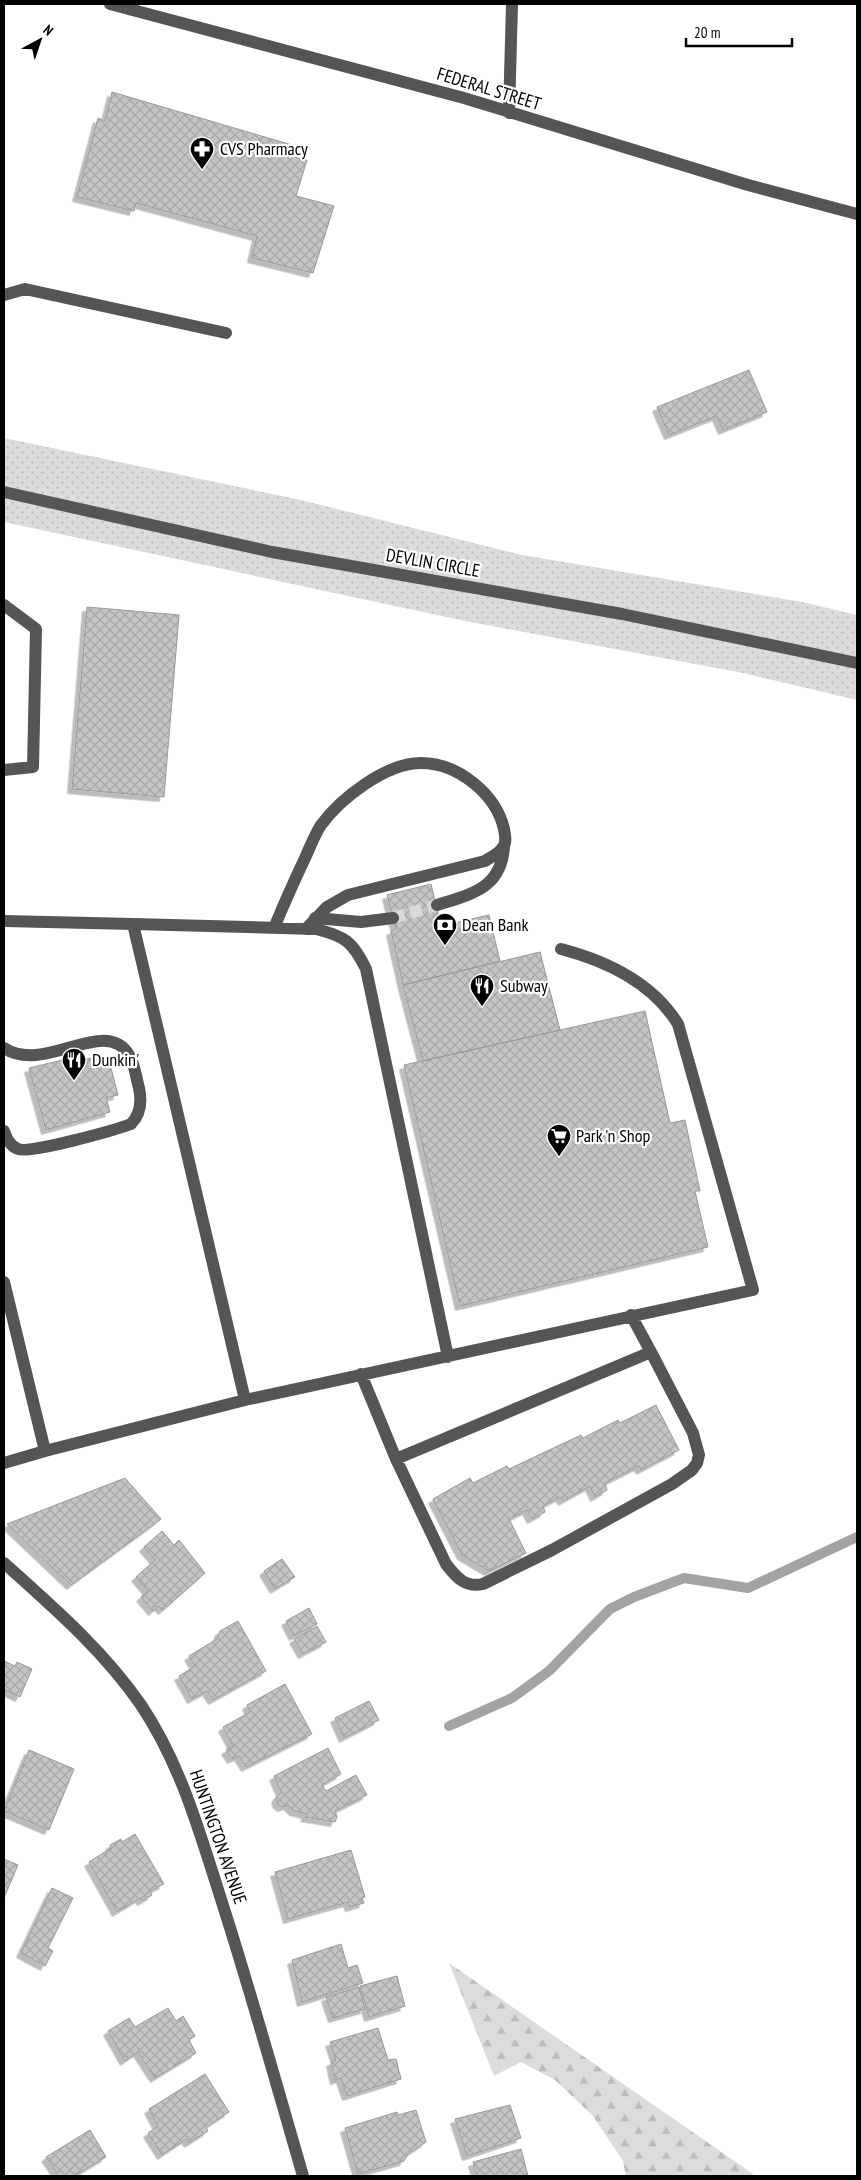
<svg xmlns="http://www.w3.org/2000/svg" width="861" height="2180" font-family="'PT Sans Narrow',sans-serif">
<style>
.grass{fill:url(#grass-dots)}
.forest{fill:url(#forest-firs)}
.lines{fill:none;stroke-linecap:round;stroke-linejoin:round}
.stream{stroke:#a3a3a3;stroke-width:10}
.building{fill:url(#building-cross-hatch);stroke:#999;filter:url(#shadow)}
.minor-tunnel{stroke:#d9d9d9;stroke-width:12;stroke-dasharray:12 6;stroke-linecap:butt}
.minor{stroke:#555;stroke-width:12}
.labels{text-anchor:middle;stroke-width:4.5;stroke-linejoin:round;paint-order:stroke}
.street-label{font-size:18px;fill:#000;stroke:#fff}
.poi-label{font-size:18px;fill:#000;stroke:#fff;text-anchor:start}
</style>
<defs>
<pattern id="grass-dots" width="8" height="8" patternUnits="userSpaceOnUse" patternTransform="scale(1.25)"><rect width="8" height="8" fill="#dcdcdc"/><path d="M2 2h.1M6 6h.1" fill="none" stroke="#bbb" stroke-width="1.8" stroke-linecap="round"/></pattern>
<pattern id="forest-firs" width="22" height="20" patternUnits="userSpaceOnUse" patternTransform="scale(1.25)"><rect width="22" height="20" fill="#dcdcdc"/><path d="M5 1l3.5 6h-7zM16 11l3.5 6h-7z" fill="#bbb"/></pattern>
<pattern id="building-cross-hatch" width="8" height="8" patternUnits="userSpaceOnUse" patternTransform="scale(1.25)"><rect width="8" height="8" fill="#c4c4c4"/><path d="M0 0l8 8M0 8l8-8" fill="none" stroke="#a7a7a7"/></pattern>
<filter id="shadow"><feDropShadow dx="-4.5" dy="4.5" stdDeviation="0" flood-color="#0004"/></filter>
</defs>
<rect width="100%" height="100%" fill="#fff"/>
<!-- grass -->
<path class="grass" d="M4,438L301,500L522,555L802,602L857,615V700L743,673L465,621L4,522Z"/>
<!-- forest -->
<path class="forest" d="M449,1963L756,2176H626L623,2161L593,2116L555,2080L521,2062L494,2076Z"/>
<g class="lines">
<!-- stream -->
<path class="stream" d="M449,1726L512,1698L549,1671L610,1609L634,1597L684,1578L748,1588L857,1537"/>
</g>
<!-- building -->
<path class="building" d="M112,92L292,145L290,156L307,160L296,196L334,206L313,273L252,258L257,236L136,203L134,211L77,197L98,118L105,121Z
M749,370L767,412L723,430L717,416L669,435L657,407Z
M87,607L179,615L164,797L72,789Z
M431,884L441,926L489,915L500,961L403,985L391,931L396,929L387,895Z
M540,952L560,1030L423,1061L403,985Z
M645,1011L670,1123L685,1120L700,1191H695L708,1247L460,1306L404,1065Z
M75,1057L77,1061L96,1057L98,1063L109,1060L118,1095L106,1098L110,1112L46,1130L29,1068Z
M656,1405L679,1450L641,1470L639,1466L605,1483L607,1490L595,1497L590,1486L563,1501L560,1497L543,1506L545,1512L532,1519L527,1510L509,1519L526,1553L489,1571L462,1555L433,1499L470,1478L473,1483L507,1466L509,1469L581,1435L583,1438L618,1420L620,1423Z
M125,1478L161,1519L71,1585L7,1524Z
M162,1531L174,1545L179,1540L205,1573L163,1610L159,1606L153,1611L141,1597L148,1591L136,1577L155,1560L144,1547Z
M282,1559L295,1577L275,1589L264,1571Z
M309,1608L317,1624L294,1636L286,1621Z
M238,1621L266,1671L213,1700L207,1691L192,1699L179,1676L195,1666L189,1656L217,1639L220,1631Z
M317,1626L326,1642L303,1654L294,1639Z
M4,1661L15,1666L17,1662L32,1669L20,1697L5,1690L4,1693Z
M285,1684L312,1734L246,1767L239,1756L232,1759L226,1750L233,1746L223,1727L250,1712L247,1705Z
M369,1701L379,1720L344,1738L335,1718Z
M328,1748L341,1774L322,1785L326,1791L356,1775L367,1795L335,1811L337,1817L335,1822L305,1817L307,1814L294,1811L288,1805L282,1807L278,1804L276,1798L281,1792L274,1776Z
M29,1750L74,1769L49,1830L4,1811Z
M135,1834L164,1884L150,1891L152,1895L142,1901L140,1898L117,1912L89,1862L111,1848L110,1845L121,1839L122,1842Z
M351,1850L365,1897L362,1898L364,1903L350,1907L348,1902L288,1919L275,1872Z
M4,1859L18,1865L4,1898Z
M52,1888L73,1898L48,1948L53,1951L45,1966L21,1953Z
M341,1944L348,1968L357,1965L363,1983L302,2002L292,1960Z
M397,1976L405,2006L369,2017L360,1986Z
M359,1987L365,2009L333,2018L326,1997Z
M168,2008L176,2021L183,2016L195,2036L189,2040L196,2053L155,2078L138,2052L125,2061L108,2031L129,2018L135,2027Z
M378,2028L388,2060L396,2059L401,2079L347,2096L341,2078L335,2080L331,2062L336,2060L330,2042Z
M205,2074L229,2112L206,2127L208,2131L189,2143L186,2139L162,2155L148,2133L158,2126L149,2109Z
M510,2105L521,2138L467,2156L455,2119Z
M416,2110L426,2142L408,2154L404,2161L358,2174L345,2128L397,2112L398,2115Z
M90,2130L106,2157L74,2176H59L46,2157Z
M521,2149L528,2176H477L473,2162Z"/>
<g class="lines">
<!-- minor-tunnel -->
<path class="minor-tunnel" d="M393,918L437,905"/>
<!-- minor -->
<path class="minor" d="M110,4L464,98L748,185L857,214
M509,113L512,4
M4,295L25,289L226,333
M4,492L272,552L622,614L857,663
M4,605L36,629L33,767L4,770
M437,905C471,894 501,889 504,847
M315,918L361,922L393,918
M4,921L133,924
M274,928C284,904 295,879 306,856C311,845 315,834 321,825C341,798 386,763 421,763C458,763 496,794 504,829C505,835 507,842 503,847C499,854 491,857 485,861L348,895L327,907L306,929
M4,1048C45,1075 105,1015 129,1055C135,1064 136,1078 139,1088C142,1102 141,1114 131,1124C115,1130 30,1154 18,1149C10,1146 7,1139 4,1131
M4,1282L45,1451
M361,1374L396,1459L651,1352L631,1315
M245,1400L133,924L316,929C345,936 353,942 366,969L448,1357
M396,1459L446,1564C456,1577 465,1588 483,1584L552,1550L672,1484L692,1470L697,1463L699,1455L693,1433L651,1352
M4,1463L45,1451L245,1400L753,1290L678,1024C652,982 607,961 561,949
M4,1563C52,1606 104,1651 141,1705C180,1763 199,1830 220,1896C250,1989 276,2083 303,2176"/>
</g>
<!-- icons -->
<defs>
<symbol id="pharmacy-pin" viewBox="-11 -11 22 30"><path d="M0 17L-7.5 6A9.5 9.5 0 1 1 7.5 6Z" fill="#000" stroke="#fff"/><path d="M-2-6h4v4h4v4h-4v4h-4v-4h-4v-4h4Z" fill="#fff"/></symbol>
<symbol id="bank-pin" viewBox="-11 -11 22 30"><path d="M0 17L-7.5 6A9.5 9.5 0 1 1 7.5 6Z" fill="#000" stroke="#fff"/><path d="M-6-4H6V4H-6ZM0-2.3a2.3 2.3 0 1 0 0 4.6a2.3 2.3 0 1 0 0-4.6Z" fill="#fff"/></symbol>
<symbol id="restaurant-pin" viewBox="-11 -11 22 30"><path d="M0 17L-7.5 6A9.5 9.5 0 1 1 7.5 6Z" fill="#000" stroke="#fff"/><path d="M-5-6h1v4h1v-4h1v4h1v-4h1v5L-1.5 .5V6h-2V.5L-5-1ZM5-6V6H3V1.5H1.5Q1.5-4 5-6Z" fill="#fff"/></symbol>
<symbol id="supermarket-pin" viewBox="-11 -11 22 30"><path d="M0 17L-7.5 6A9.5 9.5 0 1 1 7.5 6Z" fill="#000" stroke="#fff"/><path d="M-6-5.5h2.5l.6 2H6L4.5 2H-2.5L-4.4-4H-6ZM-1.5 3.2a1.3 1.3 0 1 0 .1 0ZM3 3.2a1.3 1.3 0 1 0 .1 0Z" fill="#fff"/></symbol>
</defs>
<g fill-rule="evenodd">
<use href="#pharmacy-pin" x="188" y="135" width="28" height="38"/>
<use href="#bank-pin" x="431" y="911" width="28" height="38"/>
<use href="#restaurant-pin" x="468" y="972" width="28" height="38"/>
<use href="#restaurant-pin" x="60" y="1046" width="28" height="38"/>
<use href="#supermarket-pin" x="545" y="1122" width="28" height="38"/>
</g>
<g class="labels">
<!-- street labels -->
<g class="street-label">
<text transform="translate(489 89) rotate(17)" y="6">FEDERAL STREET</text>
<text transform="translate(433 563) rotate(10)" y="6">DEVLIN CIRCLE</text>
<text transform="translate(218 1837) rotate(71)" y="6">HUNTINGTON AVENUE</text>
</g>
<!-- poi labels -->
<g class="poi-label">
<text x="220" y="155">CVS Pharmacy</text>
<text x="462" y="931">Dean Bank</text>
<text x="500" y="992">Subway</text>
<text x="92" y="1066">Dunkin'</text>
<text x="576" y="1142">Park 'n Shop</text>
</g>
</g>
<!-- border -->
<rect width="861" height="2180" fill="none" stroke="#000000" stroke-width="10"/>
<!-- north arrow -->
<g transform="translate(40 40) rotate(40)" stroke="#ffffff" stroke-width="4" paint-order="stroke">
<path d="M0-4L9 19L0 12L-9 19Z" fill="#000000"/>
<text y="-8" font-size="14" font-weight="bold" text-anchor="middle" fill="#000000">N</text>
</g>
<!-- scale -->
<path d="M686 38v8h106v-8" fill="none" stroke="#000000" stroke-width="2.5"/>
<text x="694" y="38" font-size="15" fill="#000000" stroke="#ffffff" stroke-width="4" paint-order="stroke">20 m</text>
</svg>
